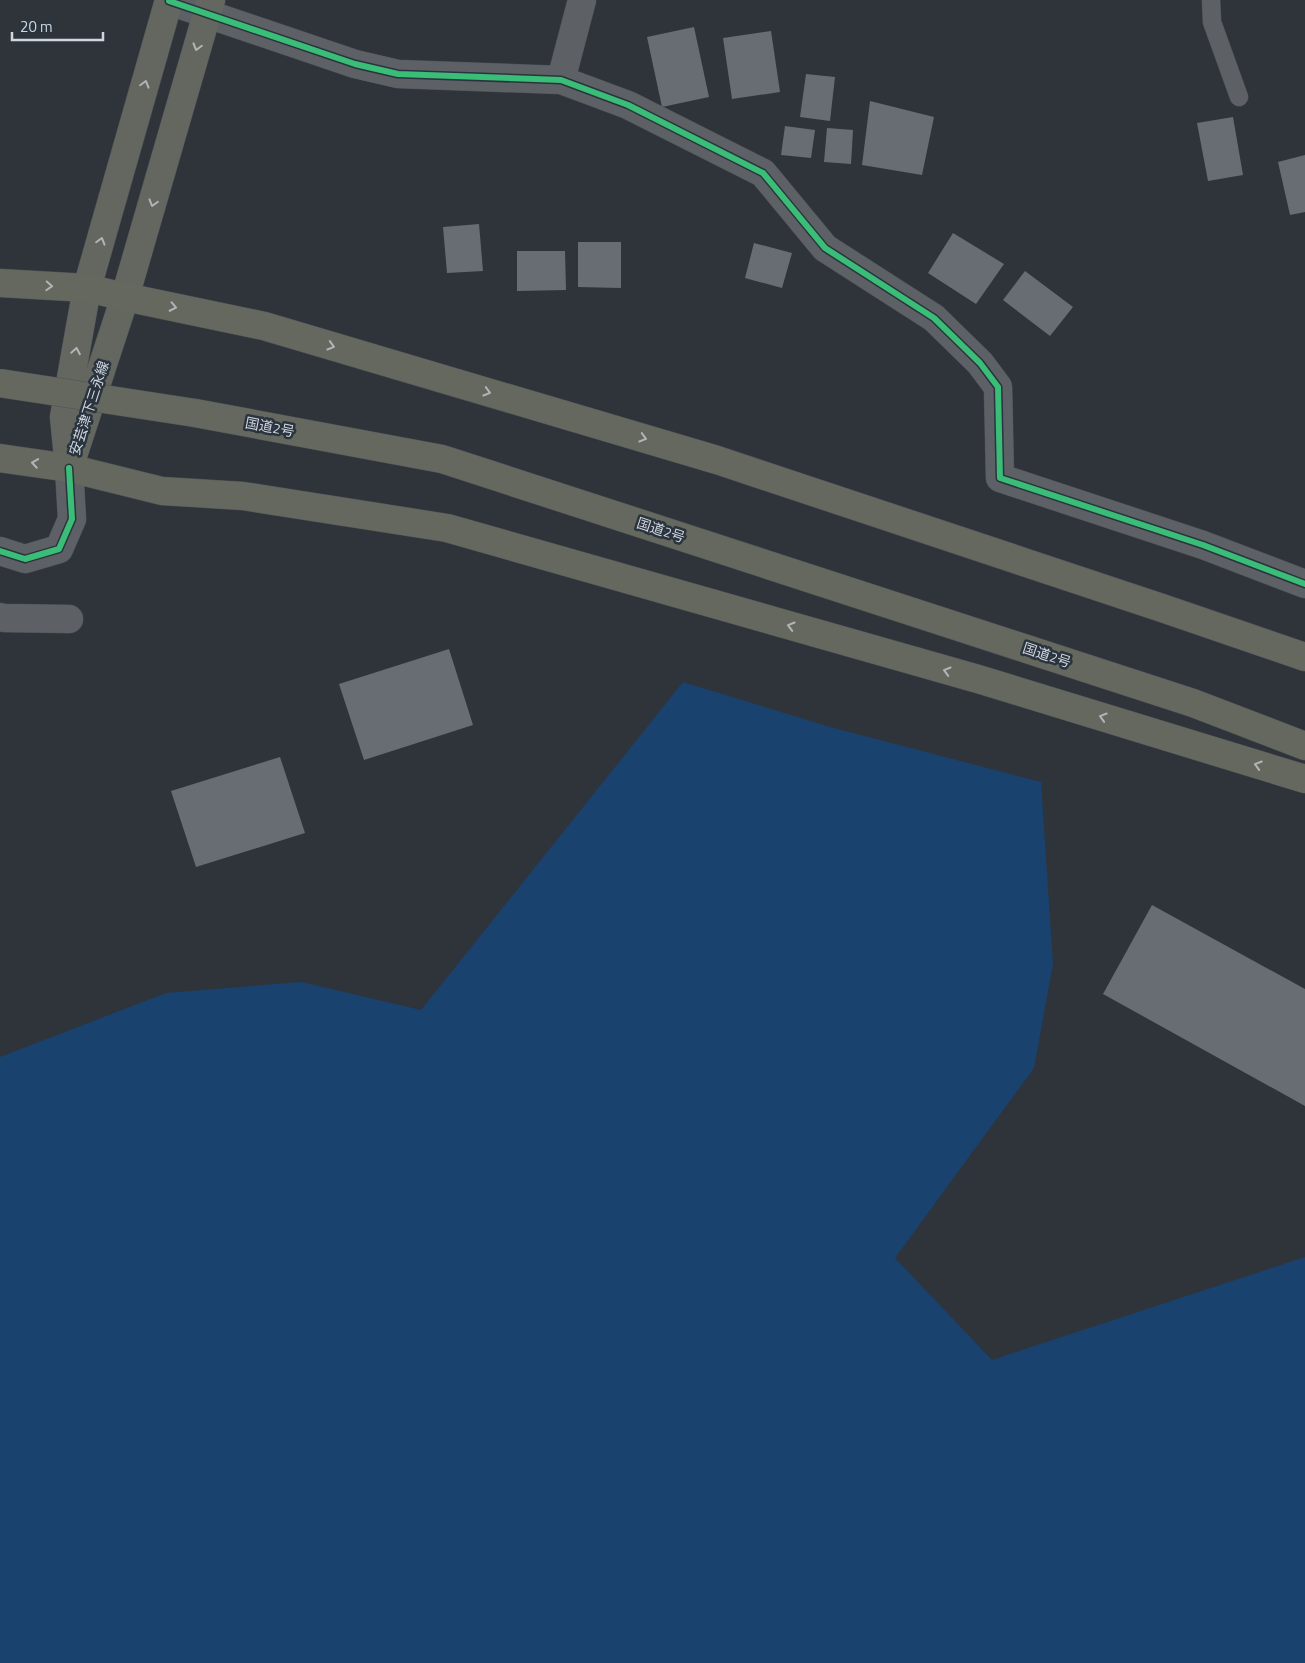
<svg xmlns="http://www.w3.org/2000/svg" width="1305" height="1663" font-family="'Titillium Web','Noto Sans JP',sans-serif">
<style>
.green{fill:#19426f}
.building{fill:#686d73}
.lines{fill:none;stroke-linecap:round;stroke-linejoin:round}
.service-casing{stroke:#4c5157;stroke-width:19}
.minor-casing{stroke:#4c5157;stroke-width:29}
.primary-casing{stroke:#4c5157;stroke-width:29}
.trunk-casing{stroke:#4c5157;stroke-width:29}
.service{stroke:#5d6165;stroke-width:18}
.minor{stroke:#5d6165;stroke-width:28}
.primary{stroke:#646760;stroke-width:28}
.trunk{stroke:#65685e;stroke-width:28}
.trunk-bridge-casing{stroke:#4c5157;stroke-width:29;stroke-linecap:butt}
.trunk-bridge{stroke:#65685e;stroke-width:28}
.cycleway-casing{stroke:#2a343f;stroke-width:9}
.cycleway{stroke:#3abd76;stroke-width:6}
.oneway{stroke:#b0b5b8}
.labels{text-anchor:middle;stroke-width:5;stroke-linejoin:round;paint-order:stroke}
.street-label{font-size:14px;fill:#d0d6de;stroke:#2a343f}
</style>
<rect width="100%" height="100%" fill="#2f343a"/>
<!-- green -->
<path class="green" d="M683,682L830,727L1041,782L1053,964L1034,1068L895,1258L992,1360L1305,1257V1663H0V1057L166,993L301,982L421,1010Z"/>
<!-- building -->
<path class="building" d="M694,27L709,97L662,107L647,37Z
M771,31L780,92L732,99L723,38Z
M806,74L835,77L830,121L800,117Z
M870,101L934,117L922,175L862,165Z
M1233,117L1243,175L1208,181L1197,123Z
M785,126L815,130L811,158L781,155Z
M827,128L853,130L851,164L824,162Z
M1305,155V212L1290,215L1278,162Z
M479,224L483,271L447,273L443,227Z
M953,233L1004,264L976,304L928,273Z
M578,242H621V288L578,287Z
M754,243L792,253L782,288L745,278Z
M517,251H565L566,290L517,291Z
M1025,271L1073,307L1050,336L1003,300Z
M449,649L473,725L364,760L339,684Z
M280,757L305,833L196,867L171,791Z
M1152,905L1305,989V1106L1103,994Z"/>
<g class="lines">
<defs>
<path id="service" d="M1211,0L1212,22L1239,97"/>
<path id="minor" d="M169,1L355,64L398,74L561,80L628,105L763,173L825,248L934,318L980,363L998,387L1000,478L1203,545L1305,584
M561,80L582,0
M0,551L25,559L59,549L72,519L69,468
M0,617L4,618L69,619"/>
<path id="primary" d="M68,457L64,417L87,288L169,0
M69,468L125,297L211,0"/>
<path id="trunk" d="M0,283L87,288L125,297L264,326L717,460L1162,608L1305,657
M195,413L442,459L1193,703L1305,746
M0,458L69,468L162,491L243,496L447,528L978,679L1305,779"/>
</defs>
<!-- service casing -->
<use href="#service" class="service-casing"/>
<!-- minor casing -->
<use href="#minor" class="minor-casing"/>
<!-- primary casing -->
<use href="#primary" class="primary-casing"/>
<!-- trunk casing -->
<use href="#trunk" class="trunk-casing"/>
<!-- service -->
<use href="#service" class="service"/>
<!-- minor -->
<use href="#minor" class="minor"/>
<!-- primary -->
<use href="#primary" class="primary"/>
<!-- trunk -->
<use href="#trunk" class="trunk"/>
<defs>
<path id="trunk-bridge" d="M0,383L195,413"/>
</defs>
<!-- trunk-bridge casing -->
<use href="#trunk-bridge" class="trunk-bridge-casing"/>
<!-- trunk-bridge -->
<use href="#trunk-bridge" class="trunk-bridge"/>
<defs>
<path id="cycleway" d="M169,1L355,64L398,74L561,80L628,105L763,173L825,248L934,318L980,363L998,387L1000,478L1203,545L1305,584
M0,551L25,559L59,549L72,519L69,468"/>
</defs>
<!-- cycleway casing -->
<use href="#cycleway" class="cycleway-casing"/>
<!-- cycleway -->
<use href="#cycleway" class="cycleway"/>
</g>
<!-- one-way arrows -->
<defs><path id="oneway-chevron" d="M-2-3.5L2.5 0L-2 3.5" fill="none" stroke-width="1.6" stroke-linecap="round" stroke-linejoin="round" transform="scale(1.25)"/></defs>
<g class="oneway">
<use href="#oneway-chevron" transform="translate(197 47) rotate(106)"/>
<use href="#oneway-chevron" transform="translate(145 84) rotate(-74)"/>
<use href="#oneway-chevron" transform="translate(153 203) rotate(106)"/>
<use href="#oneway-chevron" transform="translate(101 241) rotate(-74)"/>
<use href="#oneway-chevron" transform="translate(49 286) rotate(3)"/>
<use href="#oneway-chevron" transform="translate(173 307) rotate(12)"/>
<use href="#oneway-chevron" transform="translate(331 346) rotate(16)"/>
<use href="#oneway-chevron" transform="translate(76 351) rotate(-80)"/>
<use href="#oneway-chevron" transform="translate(487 392) rotate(16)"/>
<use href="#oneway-chevron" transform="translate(643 438) rotate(16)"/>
<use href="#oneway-chevron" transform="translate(35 463) rotate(-171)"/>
<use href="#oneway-chevron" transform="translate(791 626) rotate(-164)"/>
<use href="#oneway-chevron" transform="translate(947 671) rotate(-164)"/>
<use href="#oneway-chevron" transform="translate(1103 717) rotate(-163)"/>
<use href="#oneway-chevron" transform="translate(1258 765) rotate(-163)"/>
</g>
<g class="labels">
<!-- street labels -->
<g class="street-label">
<text transform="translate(89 408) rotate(-72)" y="5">安芸津下三永線</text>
<text transform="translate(270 427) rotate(11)" y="5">国道2号</text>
<text transform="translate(661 530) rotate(18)" y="5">国道2号</text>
<text transform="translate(1047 655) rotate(18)" y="5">国道2号</text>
</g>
</g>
<!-- scale -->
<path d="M12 32v8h91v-8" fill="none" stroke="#d0d6de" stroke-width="2.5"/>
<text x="20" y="32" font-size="15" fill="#d0d6de" stroke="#2a343f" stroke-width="4" paint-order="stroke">20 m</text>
</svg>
